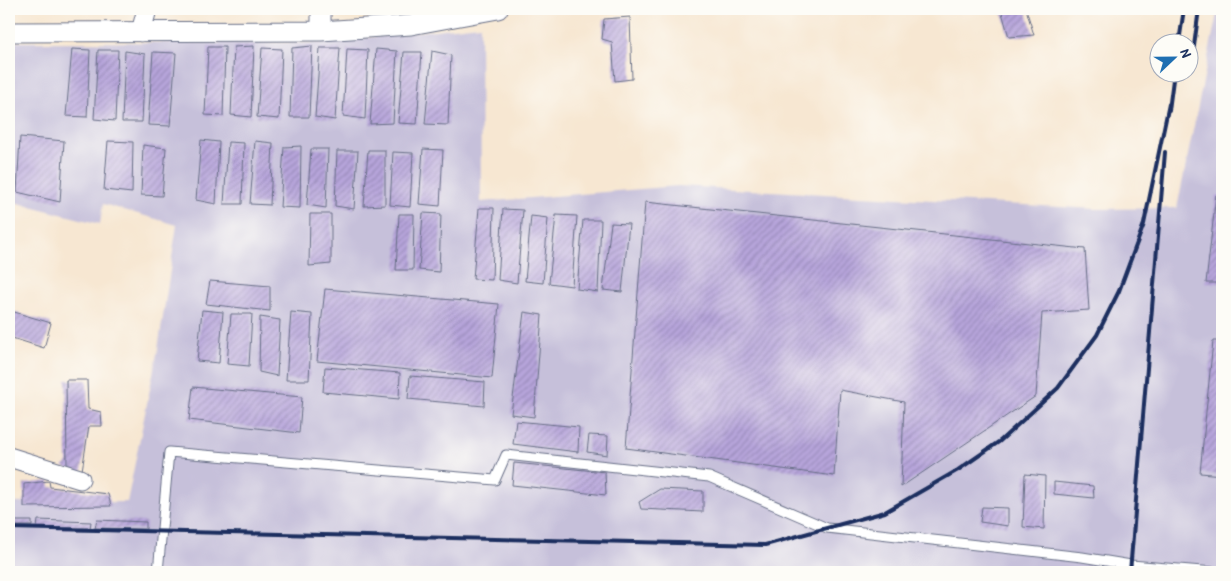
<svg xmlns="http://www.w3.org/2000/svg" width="1231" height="581" font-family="'Patrick Hand',sans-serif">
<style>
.industrial{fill:#c6c0da}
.building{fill:url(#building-hatch)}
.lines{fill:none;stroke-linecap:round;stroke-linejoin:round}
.lane-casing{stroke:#686f87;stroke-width:11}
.street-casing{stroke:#686f87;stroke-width:21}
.lane{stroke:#fff;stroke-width:9}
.street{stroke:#fff;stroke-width:19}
.rail{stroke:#1b2f5e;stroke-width:4}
</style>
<defs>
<pattern id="building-hatch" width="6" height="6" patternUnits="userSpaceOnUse" patternTransform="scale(1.25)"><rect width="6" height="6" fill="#b7a5db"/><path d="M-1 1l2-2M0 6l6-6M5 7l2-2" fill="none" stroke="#9487b5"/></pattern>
</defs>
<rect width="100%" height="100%" fill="#fdfcf7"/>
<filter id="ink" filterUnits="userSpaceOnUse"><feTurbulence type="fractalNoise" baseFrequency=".02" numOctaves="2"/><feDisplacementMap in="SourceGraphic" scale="10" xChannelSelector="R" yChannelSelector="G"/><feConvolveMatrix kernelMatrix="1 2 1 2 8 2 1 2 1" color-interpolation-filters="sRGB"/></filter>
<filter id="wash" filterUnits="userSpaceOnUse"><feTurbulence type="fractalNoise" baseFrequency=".0096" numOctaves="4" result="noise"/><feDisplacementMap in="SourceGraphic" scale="20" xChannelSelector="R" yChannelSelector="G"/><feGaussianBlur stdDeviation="1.12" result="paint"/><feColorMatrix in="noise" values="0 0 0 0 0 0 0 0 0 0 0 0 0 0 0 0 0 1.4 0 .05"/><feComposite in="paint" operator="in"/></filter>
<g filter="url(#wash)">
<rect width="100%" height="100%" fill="#f7e7d2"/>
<!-- industrial -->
<path class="industrial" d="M1218,9H1222V572H9V503L127,502L158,349L177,225L103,204L100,224L10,201L11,42L319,43L480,25L481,202L678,186L1097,209L1177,208Z"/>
<g id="blocks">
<!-- building -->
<path class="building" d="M1001,9H1026L1034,35L1009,37Z
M630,17L632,79L615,81L612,42L602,39L604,19Z
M254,46L251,117L231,115L234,47Z
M312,46L309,117H290L292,48Z
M208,47H225L223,116L205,115Z
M262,48L282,49L279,119L257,117Z
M320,48H340L335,120L315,117Z
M72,49L90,50L87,117L66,116Z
M347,49L368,50L365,119L343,116Z
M376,49L397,51L393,123L370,124Z
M98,50H118L115,121L94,119Z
M125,51L145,54L142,122H122Z
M432,51L451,55L448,125L425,124Z
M153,52L176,53L170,126L148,125Z
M404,52H422L417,124L398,123Z
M20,137L64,141L60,202L17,192Z
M201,140L219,142L216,204L196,200Z
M108,141L133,142L132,193L104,190Z
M255,141L273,143L270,205L250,204Z
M228,142L244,143L242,204H224Z
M143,145L166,148L162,196L141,195Z
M301,146L300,208L280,207L284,147Z
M311,149H328L326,208L307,205Z
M423,149L443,150L440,206L419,204Z
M368,150H385V205L364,206Z
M337,151H358L354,209L335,206Z
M393,152L413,153L410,207L390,205Z
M1216,195L1222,196V283H1206Z
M645,202L1085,249L1089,310L1042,313L1036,396L901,487L904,402L840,390L834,476L626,448Z
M479,208H494L492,280L473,279Z
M503,209L523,210L517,283L498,280Z
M423,213L441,214L439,272L419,270Z
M310,214H331V264L309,266Z
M399,214H414L413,270H396Z
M556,215L577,216L572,286L549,283Z
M531,216L548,218L543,283L525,281Z
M583,220H601L598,292L577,289Z
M611,223L629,224L622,292L603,290Z
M210,281L270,286V311L206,304Z
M325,289L499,304L492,378L317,361Z
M9,298H13L11,311L51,323L44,348L9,337Z
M202,310L223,312L219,363L197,361Z
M291,312L312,314L309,380H286Z
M524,312L542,315L534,417L511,414Z
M231,314H252L249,366L227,364Z
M260,317L280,320L277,376L259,372Z
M1213,341H1222V475L1200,473Z
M325,367L400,373L399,399L323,392Z
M410,376L485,382L484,406L408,399Z
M66,380H87L88,409L101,412L102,426H89L81,477L63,466L67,464Z
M193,387L302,397L299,433L189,420Z
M516,421L579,427L578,452L513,444Z
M589,435L608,436L607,455L587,452Z
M514,463L605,472L606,495L512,485Z
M1025,474L1045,476L1044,529L1023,527Z
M49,481L50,487L108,494L111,506L24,507V484Z
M1054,482L1093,486L1094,498L1054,494Z
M660,489L703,491V512L641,509L639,502Z
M982,507L1008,508V526L980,522Z
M38,520L91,522L90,528H37Z
M97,520L146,522V529L95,528Z
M9,521H32V526H9Z"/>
</g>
</g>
<g filter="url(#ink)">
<use href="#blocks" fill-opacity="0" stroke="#686f87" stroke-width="1"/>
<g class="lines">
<defs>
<path id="lane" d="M158,572L169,452L495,480L506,455L709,477L827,528L1082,557L1131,565L1214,572"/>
<path id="street" d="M321,31V9
M9,32L321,31L411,25L498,9
M141,32L147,9
M9,457L80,479"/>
</defs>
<!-- lane casing -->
<use href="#lane" class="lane-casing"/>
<!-- street casing -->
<use href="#street" class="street-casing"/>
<!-- lane -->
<use href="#lane" class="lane"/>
<!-- street -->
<use href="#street" class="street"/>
<!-- rail -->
<path class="rail" d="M1179,42L1184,9
M1191,68L1199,9
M1169,110L1174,72
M9,528L765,545L885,512L958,470L1000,441L1058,388L1097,335L1119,291L1144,224L1169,104
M1130,572L1165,152"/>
</g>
</g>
<!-- margin -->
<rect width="1231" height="581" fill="none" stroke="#fdfcf7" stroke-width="30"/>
<!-- north arrow -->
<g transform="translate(1174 58) rotate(68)"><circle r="24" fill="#fdfcf7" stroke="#a3aaba"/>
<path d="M0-4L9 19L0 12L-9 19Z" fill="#1f6fb2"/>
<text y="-8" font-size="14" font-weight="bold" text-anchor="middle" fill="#1b2f5e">N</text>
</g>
</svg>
